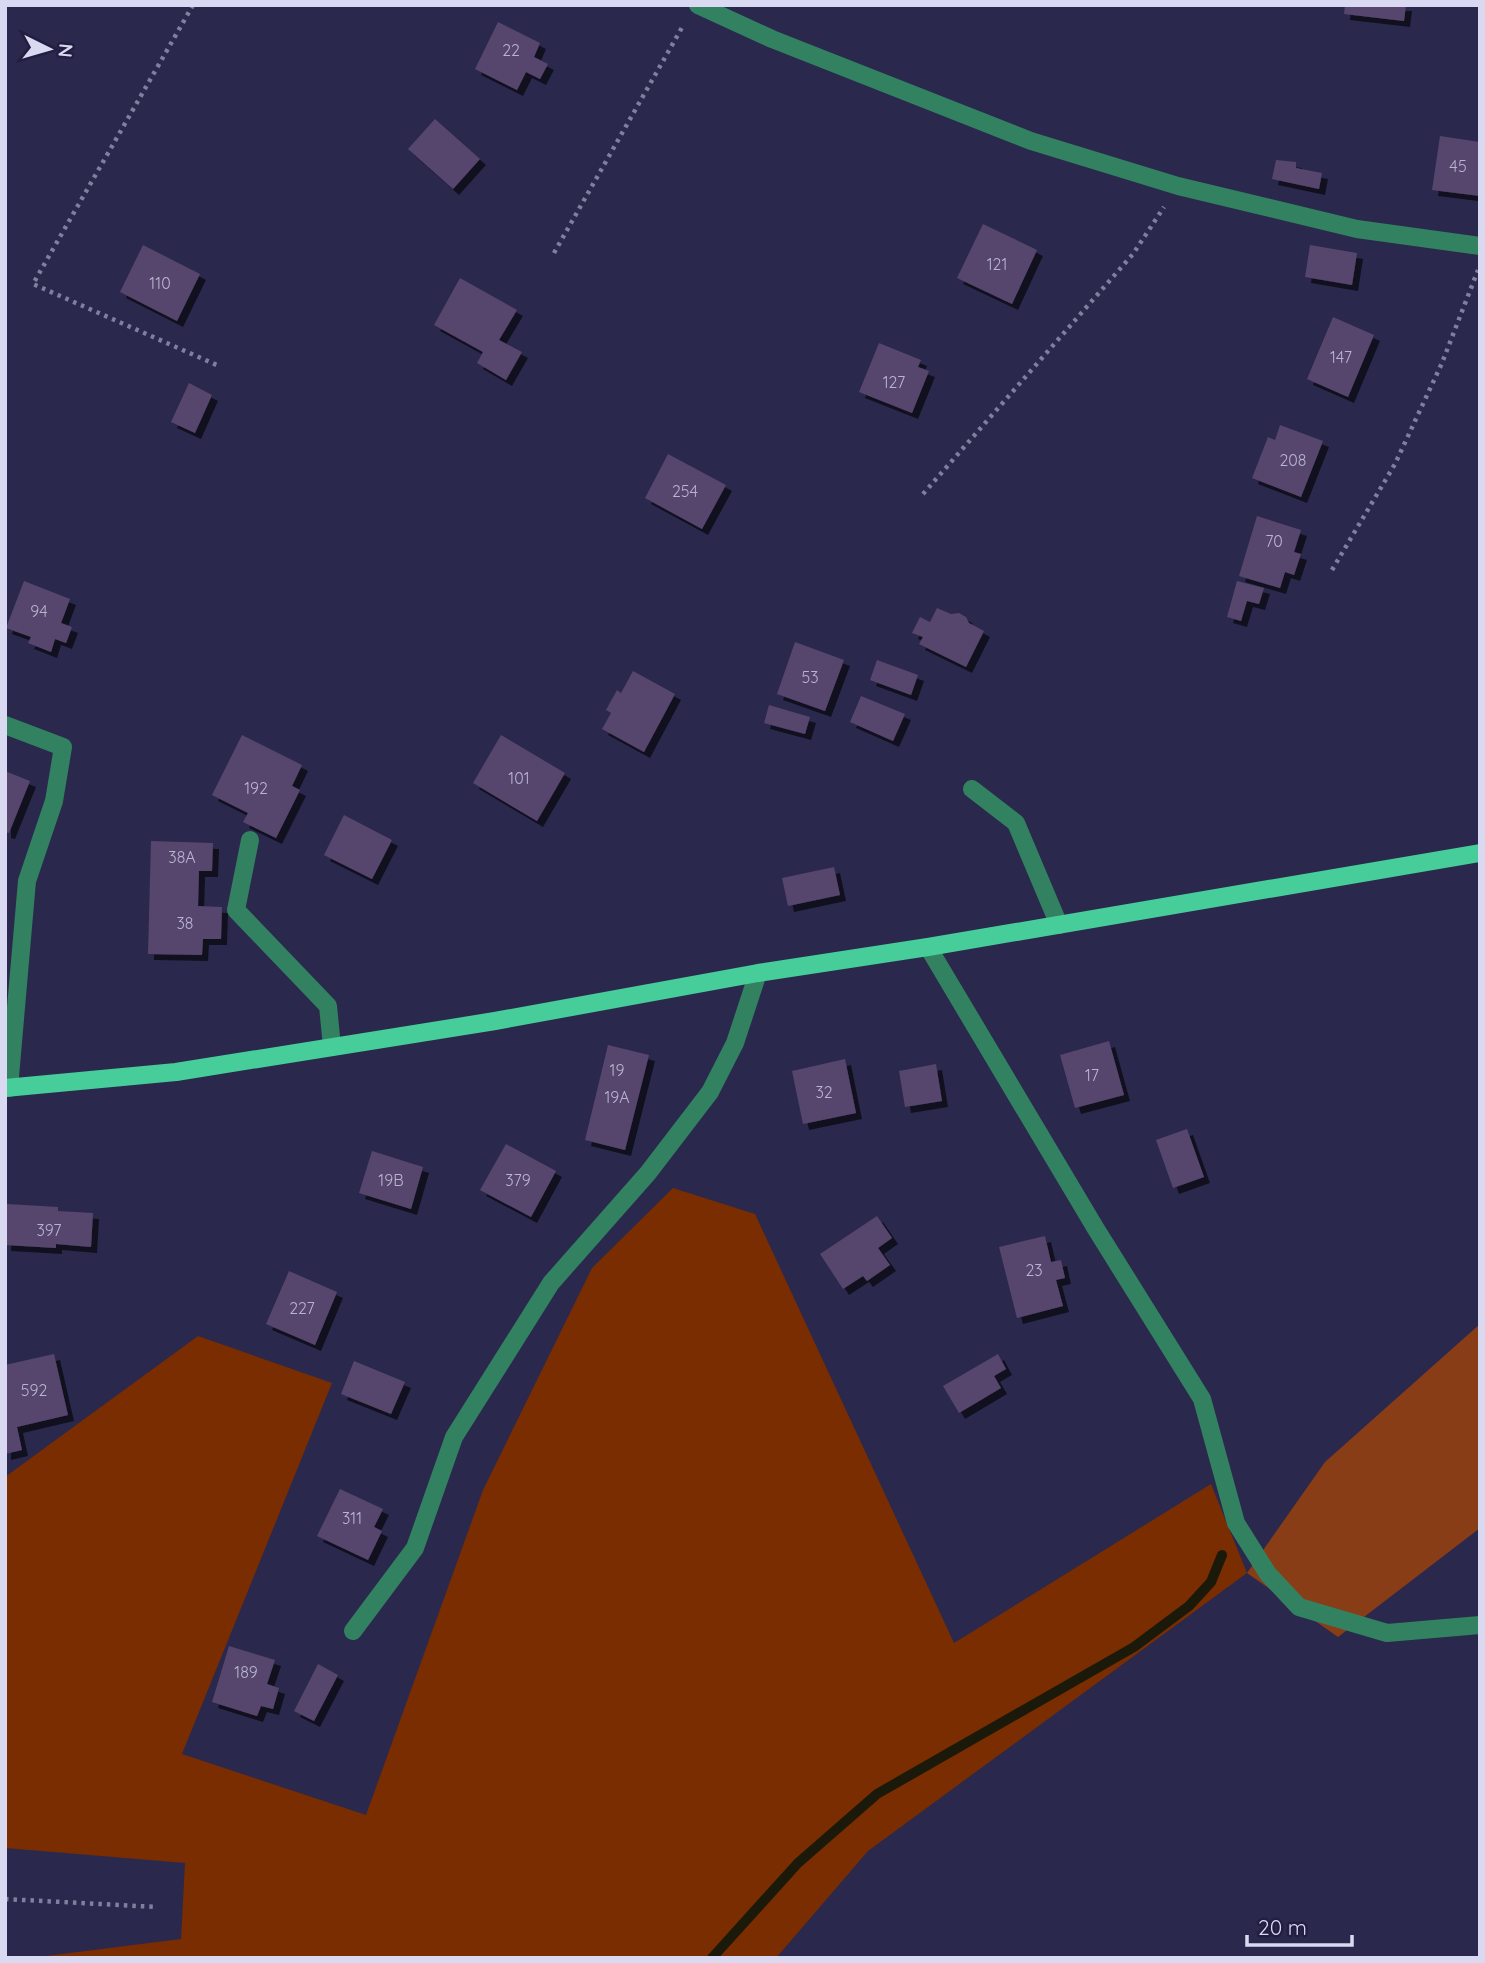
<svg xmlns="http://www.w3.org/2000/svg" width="1485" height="1963" font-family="Quicksand,sans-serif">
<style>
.green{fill:#792d00}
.forest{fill:#893d16}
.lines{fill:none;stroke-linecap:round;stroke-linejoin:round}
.stream{stroke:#1b1909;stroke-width:10}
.building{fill:#57456c;filter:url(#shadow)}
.path{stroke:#807f9e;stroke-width:4.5;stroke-dasharray:3.5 5;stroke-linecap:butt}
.minor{stroke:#328161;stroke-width:18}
.major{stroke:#46cd9a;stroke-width:18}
.labels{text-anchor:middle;stroke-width:5;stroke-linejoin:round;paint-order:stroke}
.number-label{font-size:16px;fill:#b8b5d0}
</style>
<defs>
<filter id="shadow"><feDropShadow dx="6" dy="6" stdDeviation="0" flood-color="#0009"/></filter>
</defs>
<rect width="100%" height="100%" fill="#2a284d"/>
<!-- green -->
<path class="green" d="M673,1188L755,1214L954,1643L1211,1484L1247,1573L868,1851L776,1958H30L181,1939L185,1863L5,1848V1477L198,1336L332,1383L182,1754L366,1815L483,1490L592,1268Z"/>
<!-- forest -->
<path class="forest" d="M1480,1324V1528L1338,1637L1247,1573L1325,1462Z"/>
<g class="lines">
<!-- stream -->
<path class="stream" d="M712,1958L798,1863L877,1794L1134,1647L1189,1606L1211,1582L1222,1555"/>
</g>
<!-- building -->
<path class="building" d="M1345,5H1406L1404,21L1344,14Z
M498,22L540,43L534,57L548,64L540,79L526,72L517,90L475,69Z
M435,119L480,159L453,189L408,149Z
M1440,136L1480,142V196L1432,190Z
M1276,160L1296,162V168L1322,173L1319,189L1272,179Z
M983,224L1037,250L1012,304L957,278Z
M143,245L200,274L177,321L120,292Z
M1310,245L1357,253L1352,285L1305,277Z
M460,278L517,310L499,340L522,352L506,380L477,363L483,352L434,325Z
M1333,317L1374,335L1348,397L1307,379Z
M879,343L921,360L918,367L929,371L912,413L859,392Z
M189,383L212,395L195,433L171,422Z
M1280,425L1323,441L1301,497L1252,478L1268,437L1275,440Z
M668,454L726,485L702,529L645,498Z
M1257,516L1301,530L1294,552L1301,554L1294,575L1285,572L1280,588L1239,576Z
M24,581L70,599L61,623L72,627L66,643L55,639L51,652L28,643L31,637L6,628Z
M1237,581L1264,588L1259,604L1247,601L1241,621L1227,617Z
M937,608L951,614L959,613L966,617L969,623L984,631L966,667L919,644L923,637L912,633L920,617L930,622Z
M795,642L844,660L825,711L777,694Z
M877,660L918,675L911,695L870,680Z
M633,671L675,694L644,752L602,729L611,713L606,710L617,690L621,693Z
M861,696L905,714L893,741L850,722Z
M769,705L810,717L805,734L764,723Z
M242,735L302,765L292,786L300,790L276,838L243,822L248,813L212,795Z
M501,735L565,773L537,821L473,783Z
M5,771L30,781L9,833L5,832Z
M344,815L392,840L372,879L324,855Z
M151,841L213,843L212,871H199L198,906L222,907L221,939H203L202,955L148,954Z
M834,867L840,895L788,906L782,878Z
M1109,1041L1124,1095L1075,1108L1060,1055Z
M608,1045L649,1055L625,1150L585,1140Z
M845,1059L856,1113L803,1124L792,1071Z
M936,1064L942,1101L905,1107L899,1071Z
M1187,1129L1204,1177L1173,1188L1156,1140Z
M506,1144L556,1171L531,1217L480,1190Z
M372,1151L423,1167L411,1209L359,1193Z
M7,1204L58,1207V1211L93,1213L91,1247L56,1244V1248L5,1245Z
M877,1216L892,1238L878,1248L890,1265L867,1281L863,1276L843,1289L820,1254Z
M1045,1236L1051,1262L1061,1260L1065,1278L1056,1280L1063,1306L1017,1318L999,1247Z
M289,1271L337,1292L315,1345L266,1324Z
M54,1354L68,1415L17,1427L22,1450L5,1454V1365Z
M998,1354L1006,1369L994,1376L1001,1388L959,1413L943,1386Z
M354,1361L405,1382L391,1414L341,1394Z
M340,1489L383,1509L374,1527L382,1531L368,1560L317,1536Z
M229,1646L275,1660L267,1684L279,1688L273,1709L261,1706L257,1716L212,1702Z
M318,1664L338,1675L314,1721L294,1711Z"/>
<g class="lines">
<!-- path -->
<path class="path" d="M193,5L33,284L219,366
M554,253L684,24
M923,494L1133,254L1164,207
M1332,570L1395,464L1442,363L1478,270
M5,1899L157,1907"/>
<!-- minor -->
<path class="minor" d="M698,5L772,39L1031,141L1178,186L1357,229L1480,246
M5,725L63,747L54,801L27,881L9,1088
M972,789L1016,823L1059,925
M250,840L236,910L328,1006L332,1047
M928,947L1096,1229L1202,1399L1236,1523L1268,1574L1299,1607L1387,1633L1480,1625
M353,1631L415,1548L454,1437L551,1283L648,1173L710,1092L735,1043L758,973"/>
<!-- major -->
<path class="major" d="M5,1088L176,1072L495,1021L758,973L928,947L1480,853"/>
</g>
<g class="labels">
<!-- number labels -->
<g class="number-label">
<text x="511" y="56">22</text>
<text x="1458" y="172">45</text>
<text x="997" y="270">121</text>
<text x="160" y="289">110</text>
<text x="1341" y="363">147</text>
<text x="894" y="388">127</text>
<text x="1293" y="466">208</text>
<text x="685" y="497">254</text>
<text x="1274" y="547">70</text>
<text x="39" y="617">94</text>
<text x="810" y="683">53</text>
<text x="519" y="784">101</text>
<text x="256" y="794">192</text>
<text x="182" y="863">38A</text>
<text x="185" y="929">38</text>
<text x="617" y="1076">19</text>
<text x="1092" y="1081">17</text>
<text x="824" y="1098">32</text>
<text x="617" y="1103">19A</text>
<text x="391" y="1186">19B</text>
<text x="518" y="1186">379</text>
<text x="49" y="1236">397</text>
<text x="1034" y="1276">23</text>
<text x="302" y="1314">227</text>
<text x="34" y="1396">592</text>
<text x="352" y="1524">311</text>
<text x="246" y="1678">189</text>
</g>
</g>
<!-- border -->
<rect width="1485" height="1963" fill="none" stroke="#d9daf2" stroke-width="14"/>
<!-- north arrow -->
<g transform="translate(49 49) rotate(95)" stroke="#211e42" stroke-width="5" paint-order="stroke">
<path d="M0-5L12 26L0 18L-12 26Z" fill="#d9daf2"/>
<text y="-10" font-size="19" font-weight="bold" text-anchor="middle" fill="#d9daf2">N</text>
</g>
<!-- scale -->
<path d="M1247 1935v10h105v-10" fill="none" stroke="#d9daf2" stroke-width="3.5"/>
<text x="1258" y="1935" font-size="21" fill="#d9daf2" stroke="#211e42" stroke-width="5" paint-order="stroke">20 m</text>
</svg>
